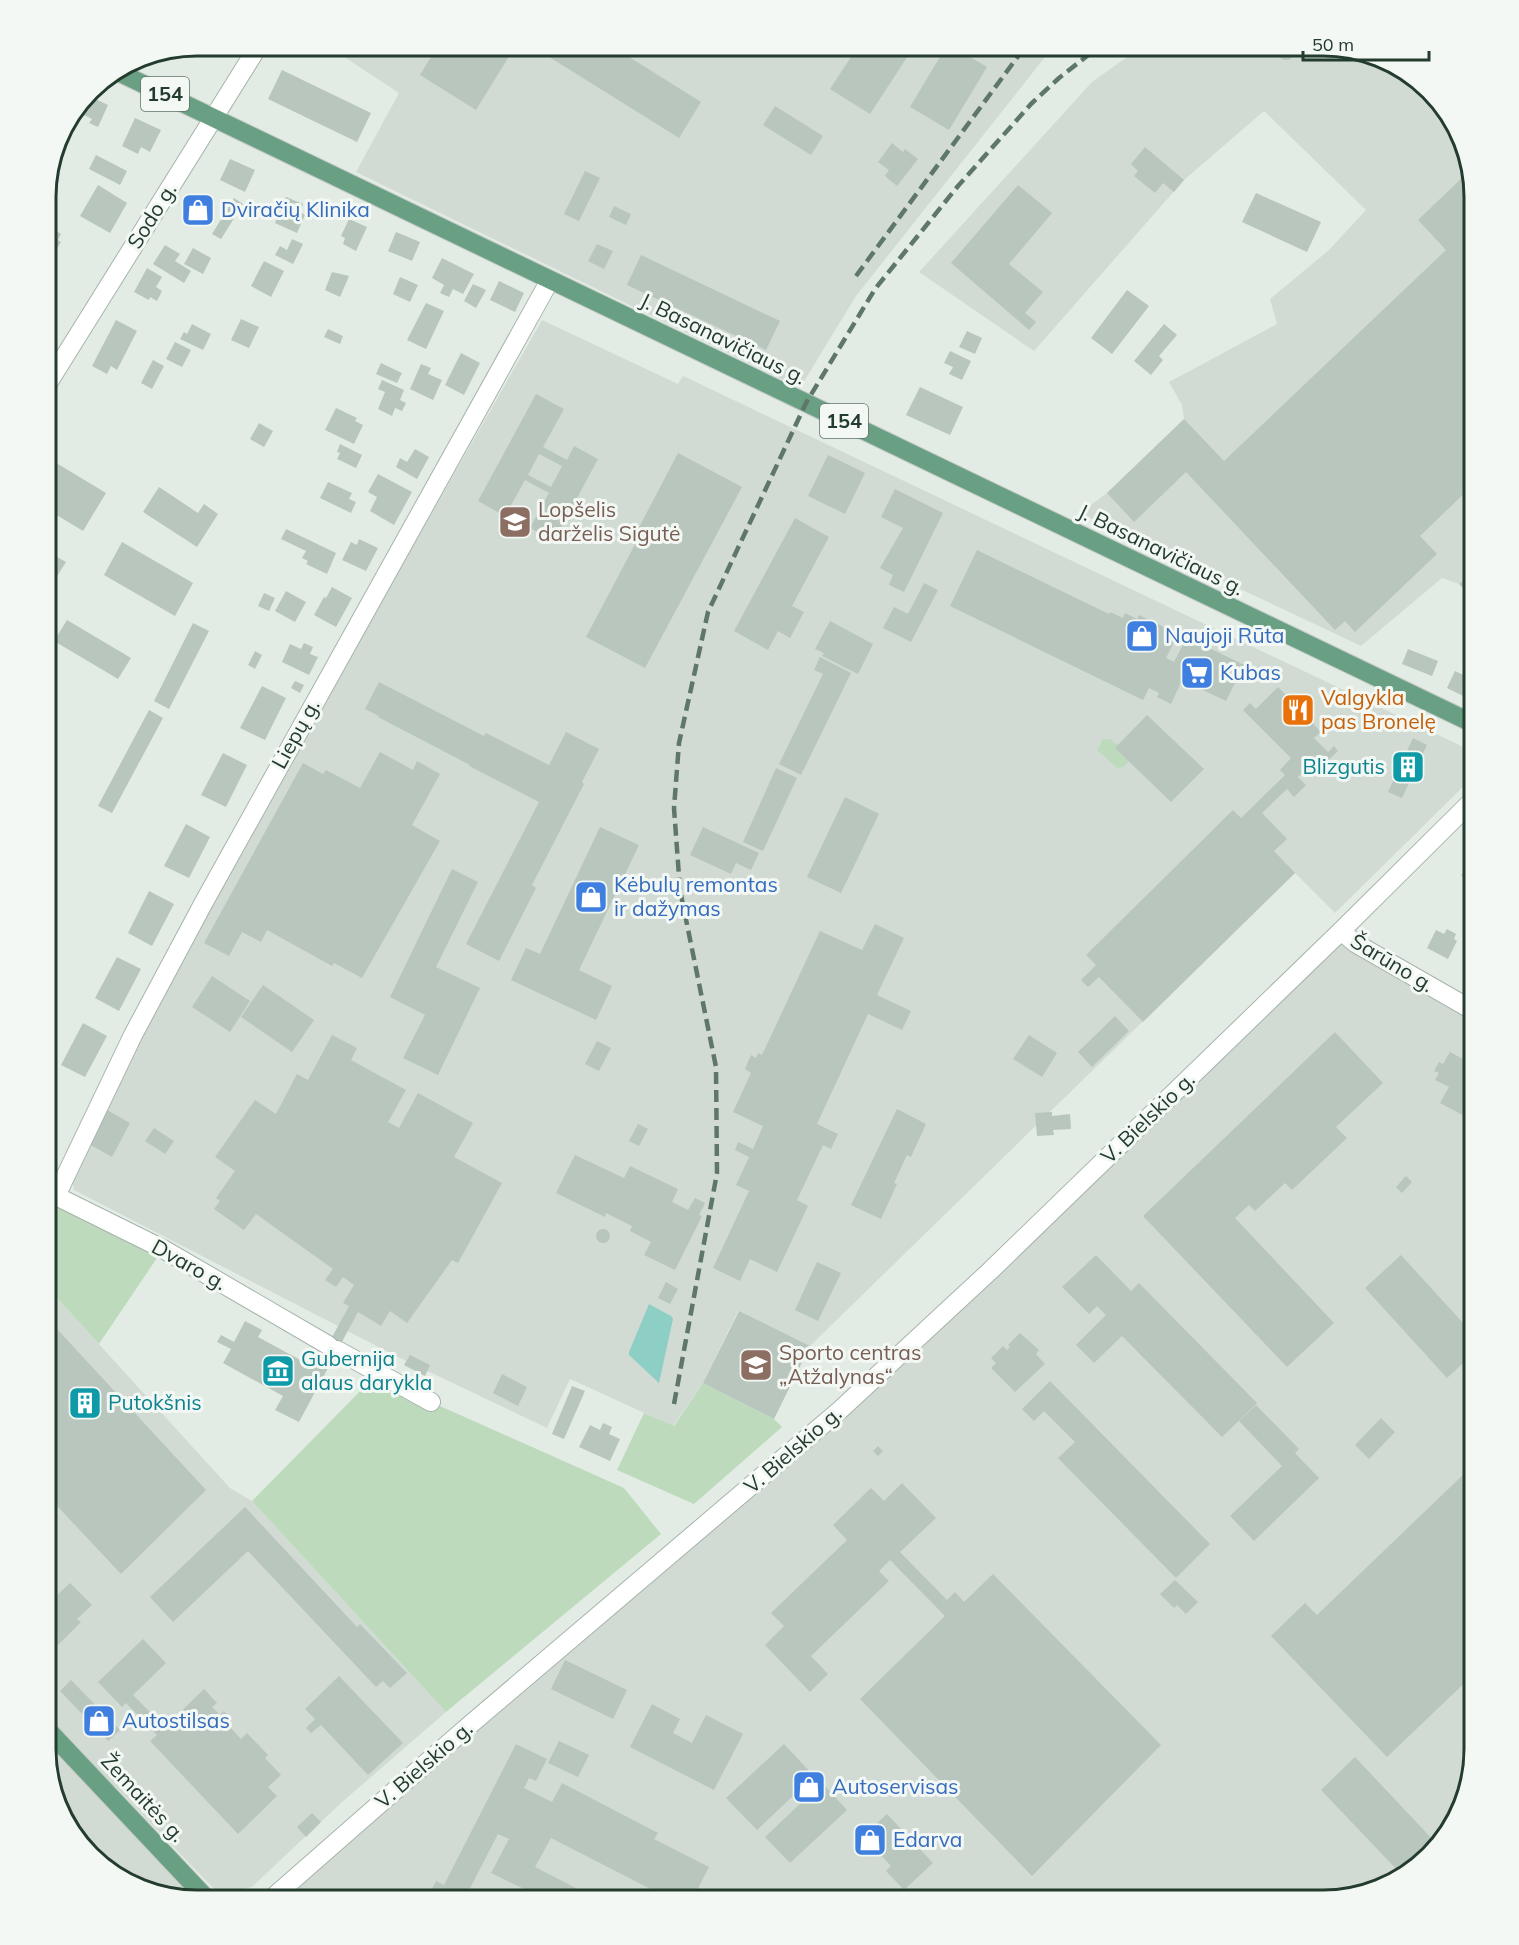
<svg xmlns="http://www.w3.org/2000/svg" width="1519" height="1945" font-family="Mulish,sans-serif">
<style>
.built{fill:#d1dbd3}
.green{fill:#bddbbc}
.water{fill:#8dcec5}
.building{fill:#b8c6bd;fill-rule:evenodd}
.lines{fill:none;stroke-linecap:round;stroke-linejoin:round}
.minor-casing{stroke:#a5b4aa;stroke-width:20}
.major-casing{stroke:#c1c8c4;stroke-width:20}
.minor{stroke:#fff;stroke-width:18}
.major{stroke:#699f82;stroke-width:18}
.rail{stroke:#5e7769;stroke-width:4.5;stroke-dasharray:12 6;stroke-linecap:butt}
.labels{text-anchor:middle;stroke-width:6;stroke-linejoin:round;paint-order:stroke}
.shield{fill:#f3f8f4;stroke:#617469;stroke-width:1.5}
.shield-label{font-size:20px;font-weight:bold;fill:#233c2e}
.shop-label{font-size:21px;fill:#366cbe;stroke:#f3f8f4;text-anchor:start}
.street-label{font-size:21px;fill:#233c2e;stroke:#f3f8f4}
.education-label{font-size:21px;fill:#785e54;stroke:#f3f8f4;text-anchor:start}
.food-label{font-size:21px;fill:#c56008;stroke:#f3f8f4;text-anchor:start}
.culture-label{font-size:21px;fill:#0d838f;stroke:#f3f8f4;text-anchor:start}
.rim{fill:none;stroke:#233c2e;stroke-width:3}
</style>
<rect width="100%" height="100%" fill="#e2ece5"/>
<!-- built -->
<path class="built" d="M326,45H1061L1045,57L856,296L800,388L356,172L399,93Z
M1144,45H1332L1399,65L1449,113L1474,196V599L1459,584L1442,578L1361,646L1080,513L1107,493L1184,419L1182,405L1169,382L1277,324L1270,299L1329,250L1366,210L1264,111L1184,180L1034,351L919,272L1092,82Z
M542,320L678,384L683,376L698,383L1474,752V776L1335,913L1295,873L810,1346L738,1311L703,1383L673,1426L570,1379L547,1428L398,1357L74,1190L70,1172L205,910Z
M1341,931L1474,1011V1749L1454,1824L1406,1875L1323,1900H270L712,1520Z
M45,1285L230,1488L252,1501L446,1712L341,1803L252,1887L219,1894L45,1714Z
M45,1727L196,1900L121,1880L70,1832L45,1749Z"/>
<!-- green -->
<path class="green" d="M1103,739H1110L1118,745L1116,748L1129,761L1123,767L1117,768L1097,750Z
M45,1193L163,1249L99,1344L45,1285Z
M377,1374L431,1402L624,1488L661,1534L446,1712L252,1501Z
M703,1383L774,1419L782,1427L694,1504L617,1470L644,1413L674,1426Z"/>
<!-- water -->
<path class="water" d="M649,1304L671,1316L673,1319L659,1383L629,1355V1352Z"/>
<!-- building -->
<path class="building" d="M1278 52a8 8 0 1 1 16 0a8 8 0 1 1-16 0Z
M438,45H516L476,110L420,75Z
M530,45H610L701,102L679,138Z
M845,45H915L870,114L830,89L855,51Z
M947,45H950L987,67L949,130L910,107Z
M282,70L371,113L357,142L268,99Z
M87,95L108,105L98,127L89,123L92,119L80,113L78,116L73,114Z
M775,106L823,136L811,155L763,125Z
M135,118L161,130L150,152L141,147L138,154L122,146Z
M892,143L903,152L905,149L918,159L897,186L885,176L889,170L878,162Z
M1145,147L1184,180L1174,192L1163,183L1155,193L1134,176L1138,171L1131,164Z
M96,155L127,171L120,185L89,169Z
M230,159L255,170L245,192L220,180Z
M585,171L600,178L579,221L564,214Z
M1464,176L1470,182L1474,196V484L1420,536L1437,554L1355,632L1345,621L1335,630L1186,472L1134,522L1107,493L1184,419L1224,461L1446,250L1418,220Z
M98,185L127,203L110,233L80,216Z
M1018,185L1052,213L1009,264L1043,292L1025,313L1036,322L1029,330L951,263Z
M1256,193L1321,222L1307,252L1242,222Z
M192,197L211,209L203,223L183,210Z
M286,197L303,204L300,212L305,215L297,233L275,223Z
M234,198L243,204L221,239L212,234Z
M614,206L631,214L626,225L609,217Z
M349,219L367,227L356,251L343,244L345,238L341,236Z
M45,224L61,234L58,240L61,242L55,252L52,250L48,256L45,255Z
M396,232L420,242L412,261L388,251Z
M292,239L303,244L293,264L275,255L280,246L287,250Z
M597,244L613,251L604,269L588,261Z
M165,245L180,254L175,261L191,271L184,283L153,264Z
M193,248L211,258L203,274L184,264Z
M641,255L780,321L766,350L627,285Z
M442,258L474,274L463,294L453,289L449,297L440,293L444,285L432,278Z
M264,261L284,271L271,297L251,286Z
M147,268L162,277L156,287L162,291L157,301L150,297L149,300L134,292Z
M332,272L349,276L340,297L325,290Z
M400,277L418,285L410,302L393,294Z
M499,281L524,293L515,312L490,300Z
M473,284L486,290L476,308L464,301Z
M1127,290L1149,306L1112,354L1091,338Z
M426,303L444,311L426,349L407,340Z
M45,307L53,312L45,325Z
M241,319L259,327L249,348L231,340Z
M116,320L137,331L117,370L111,366L107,374L92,366Z
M192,324L211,334L203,350L180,339L184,332L187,334Z
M1164,324L1177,335L1159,356L1163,360L1151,375L1134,361Z
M328,329L343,336L340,344L324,337Z
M967,331L982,338L975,354L959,347Z
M175,342L191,350L182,367L166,359Z
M950,351L971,361L962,380L949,374L953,367L944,363Z
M461,353L480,363L464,395L445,385Z
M153,360L164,366L152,389L141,383Z
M381,363L402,373L397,383L376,374Z
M421,364L431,368L428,374L442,380L433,400L410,389Z
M382,380L404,390L400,400L406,403L402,411L395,408L392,416L378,409L385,392L378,389Z
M920,387L963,407L950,435L906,415Z
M536,394L564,409L543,447L567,460L574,446L598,459L554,541L530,528L549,493L525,480L505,516L478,501ZM539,454L562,466L551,487L528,475Z
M336,408L357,418L355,421L363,425L354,444L325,430Z
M259,423L273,431L264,447L250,439Z
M340,444L362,455L356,468L337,459L340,453L337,452Z
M415,449L429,457L417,479L396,467L400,458L407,462Z
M678,453L742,487L645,668L586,637L640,535L636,533Z
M828,455L865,473L845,514L808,496Z
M48,458L106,493L83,531L45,508V463Z
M378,474L412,492L394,525L370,511L377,497L368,492Z
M328,482L352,493L349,499L356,502L351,513L320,498Z
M159,487L198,513L204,504L218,514L197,547L143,512Z
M895,489L943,513L904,592L889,585L893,575L880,568L903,528L881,517Z
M795,518L829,537L792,606L804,612L790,638L778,631L768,650L734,631Z
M286,529L336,553L327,574L306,564L308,561L302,558L306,551L281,539Z
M359,539L378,548L366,571L342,560L351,542L357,545Z
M122,542L193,583L175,616L104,575Z
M45,550L66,562L45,595Z
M977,550L1109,614L1110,612L1123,618L1125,613L1137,619L1139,615L1172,631L1169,637L1175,640L1166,658L1174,662L1187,637L1244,665L1226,701L1182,680L1171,704L1157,697L1159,693L1149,688L1143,700L950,606Z
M1474,569V599L1459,584Z
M924,583L938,590L911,642L883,628L894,607L908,614Z
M332,587L352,598L336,627L314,615L324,597L326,598Z
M286,591L306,602L295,622L275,611Z
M264,593L275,598L269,611L258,606Z
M67,620L131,658L118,679L54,641Z
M830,621L873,644L858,674L822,656L824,653L815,649Z
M193,623L209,631L169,709L154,701Z
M304,643L313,647L310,654L318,657L309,675L282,662L290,644L301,649Z
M1408,649L1438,661L1432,676L1402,664Z
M255,651L262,655L255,669L248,665Z
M820,657L851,673L801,775L779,764L823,674L814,670Z
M1455,671L1474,680L1473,701L1447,688Z
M295,681L304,685L300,693L291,688Z
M379,682L484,736L486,733L549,765L566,732L599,749L582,782L584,784L532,885L536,888L499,961L466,944L539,802L469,766L470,765L378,717L379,716L365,709Z
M262,686L286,698L265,740L240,728Z
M1278,687L1321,732L1314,738L1328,752L1334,746L1338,751L1325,763L1319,756L1298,777L1306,785L1294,797L1287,789L1262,813L1287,839L1274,851L1295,873L1143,1022L1099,977L1088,987L1081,980L1096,965L1086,955L1233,810L1241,818L1285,775L1280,770L1291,758L1243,710L1250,703L1256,709Z
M149,710L163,718L112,813L98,806Z
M1147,715L1204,769L1171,802L1115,748Z
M1413,738L1427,745L1402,798L1388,792Z
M380,752L413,770L417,761L440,774L412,825L440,841L362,978L334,963L332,966L267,930L261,942L242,932L229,956L204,943L303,763L323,774L326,770L360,788Z
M223,753L247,765L226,807L201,795Z
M776,768L797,778L763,851L743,842Z
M45,782L54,787L45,801Z
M845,797L879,814L841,893L807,877Z
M186,824L210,837L189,878L164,866Z
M600,827L639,845L579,970L612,986L596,1020L511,980L526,948L540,954Z
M703,827L759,853L751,870L736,863L731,874L690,855Z
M1474,863V889L1461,875Z
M452,869L478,882L436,967L480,988L438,1075L403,1058L425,1015L390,997Z
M149,891L174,904L152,946L128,933Z
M875,924L904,938L877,995L911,1011L902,1030L868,1014L817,1124L838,1134L831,1149L823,1145L797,1200L808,1206L777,1272L750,1259L740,1281L713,1268L749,1191L736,1185L749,1157L735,1150L738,1142L753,1149L763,1126L733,1112L751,1073L745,1069L751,1055L756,1058L758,1053L762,1055L820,931L862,950Z
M1447,929L1456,934L1454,939L1457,941L1448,959L1427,948L1436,930L1444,934Z
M117,957L141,969L119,1011L95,998Z
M212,976L250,1001L230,1032L192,1007Z
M263,985L314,1020L292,1052L241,1017Z
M1115,1016L1129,1031L1092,1067L1078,1052Z
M83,1023L107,1036L85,1077L61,1065Z
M1335,1032L1383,1083L1336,1127L1347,1138L1292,1190L1285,1183L1255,1211L1249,1205L1235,1218L1334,1323L1287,1367L1143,1216Z
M332,1035L357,1048L351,1060L406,1090L388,1122L399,1128L418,1093L473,1123L454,1157L502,1183L458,1263L452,1260L407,1323L390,1311L381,1326L358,1312L299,1422L275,1410L283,1396L223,1363L231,1349L217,1342L221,1335L234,1342L245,1321L262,1330L258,1337L315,1368L349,1306L343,1303L354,1285L343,1277L336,1287L325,1280L333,1269L256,1214L244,1230L214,1209L220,1201L216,1198L235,1171L215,1157L255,1100L276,1114L297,1074L308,1080Z
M1029,1035L1057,1053L1042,1077L1013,1059Z
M597,1041L611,1048L599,1071L585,1064Z
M1450,1052L1474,1065L1472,1083L1474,1121L1440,1103L1449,1087L1435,1080L1439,1073L1434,1071L1439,1062L1443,1064Z
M897,1109L926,1124L911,1157L907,1155L894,1183L897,1184L881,1219L851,1205Z
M107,1110L130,1123L112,1157L89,1144Z
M1052,1112V1116L1070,1114L1071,1129L1053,1130L1054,1135L1037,1136L1035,1113Z
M638,1124L648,1129L639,1146L629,1141Z
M154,1128L174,1141L165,1154L145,1141Z
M575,1155L624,1178L630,1166L678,1189L672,1202L688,1210L695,1198L705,1203L699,1215L702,1216L675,1270L644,1255L651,1242L630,1231L632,1226L606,1213L605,1217L556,1193Z
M1406,1176L1412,1182L1402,1193L1396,1187Z
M596 1236a7 7 0 1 1 14 0a7 7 0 1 1-14 0Z
M1096,1255L1131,1291L1139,1283L1257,1403L1222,1437L1122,1336L1094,1363L1076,1345L1106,1315L1097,1306L1089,1314L1062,1287Z
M1401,1255L1474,1335V1353L1447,1378L1365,1288Z
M817,1262L841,1273L818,1321L795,1310Z
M666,1282L678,1289L670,1304L658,1298Z
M739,1311L810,1346L774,1419L703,1383Z
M45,1316L206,1490L121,1574L45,1493Z
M1020,1333L1039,1350L1036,1354L1045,1364L1015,1392L991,1368L996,1363L991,1358L1003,1346L1007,1350L1010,1347L1008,1345Z
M410,1355L430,1365L425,1376L404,1365Z
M502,1374L527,1387L518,1406L493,1393Z
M1050,1381L1210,1544L1176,1578L1058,1458L1075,1442L1044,1411L1034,1421L1022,1409Z
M572,1386L585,1391L564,1439L552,1434Z
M1256,1405L1299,1449L1295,1453L1319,1478L1254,1541L1230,1516L1282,1466L1239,1421Z
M1381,1418L1395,1432L1369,1459L1355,1445Z
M603,1423L612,1427L609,1434L620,1439L610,1461L579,1447L590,1425L600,1430Z
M878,1446L883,1451L878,1456L873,1451Z
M1467,1471L1474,1477V1674L1387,1757L1271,1636L1305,1603L1317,1615Z
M902,1483L936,1518L900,1552L947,1600L955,1592L964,1602L993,1574L1161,1745L1032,1876L860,1699L945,1616L890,1560L879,1571L889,1581L811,1656L828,1674L810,1692L765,1645L784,1626L771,1613L847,1540L833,1525L871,1488L884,1501Z
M245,1507L357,1627L360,1624L407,1673L390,1688L383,1681L376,1687L248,1551L173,1622L150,1597Z
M1175,1580L1198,1602L1186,1614L1177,1605L1174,1608L1160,1594Z
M70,1583L92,1605L77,1619L81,1622L58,1645L45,1633V1586L56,1596Z
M143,1639L166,1663L133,1695L165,1727L204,1689L217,1703L212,1707L220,1715L224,1711L232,1720L227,1724L241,1739L247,1733L268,1755L265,1758L281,1775L268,1787L277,1796L238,1834L150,1741L157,1735L126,1703L122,1707L98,1682Z
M565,1660L627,1690L613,1719L551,1689Z
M339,1676L403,1743L368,1775L321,1725L311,1733L306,1728L315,1719L305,1709Z
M71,1680L120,1730L108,1741L60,1691Z
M652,1704L680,1719L673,1733L692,1743L706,1715L743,1734L714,1790L630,1747Z
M559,1741L589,1755L578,1777L548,1763Z
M516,1744L547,1759L536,1781L529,1778L524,1788L552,1802L562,1783L658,1833L654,1839L709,1867L692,1900H672L551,1838L535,1867L599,1900H528L520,1896L524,1889L491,1873L509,1839L498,1834L464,1900H438L429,1895L436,1881L444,1885Z
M784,1744L814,1776L757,1830L726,1798Z
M1355,1757L1435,1842L1401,1874L1321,1790Z
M822,1783L847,1810L790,1863L765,1837Z
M312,1813L321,1822L306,1837L297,1827Z
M887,1814L933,1863L904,1890L886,1871L891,1866L863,1836Z"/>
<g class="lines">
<defs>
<path id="minor" d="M45,388L259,45
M1341,931L1355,943L1474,1011
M45,1193L56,1196L163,1249L328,1345
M56,1196L133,1035L204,902L550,280
M337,1350L431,1402
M270,1900L465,1729L840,1410L990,1271L1341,931L1474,799"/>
<path id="major" d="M116,71L1474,724
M45,1727L208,1900"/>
</defs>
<!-- minor casing -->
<use href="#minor" class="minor-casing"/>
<!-- major casing -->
<use href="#major" class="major-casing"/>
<!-- minor -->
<use href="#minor" class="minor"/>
<!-- major -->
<use href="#major" class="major"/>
<!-- rail -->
<path class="rail" d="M856,276L1019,55L1029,45
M674,1404L717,1173L716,1067L680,890L674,808L679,743L708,612L806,403L875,289L958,186L1031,104L1059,78L1101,45"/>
</g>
<!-- icons -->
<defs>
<symbol id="shop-square" viewBox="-11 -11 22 22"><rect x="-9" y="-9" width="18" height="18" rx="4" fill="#3f7fe0" stroke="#f3f8f4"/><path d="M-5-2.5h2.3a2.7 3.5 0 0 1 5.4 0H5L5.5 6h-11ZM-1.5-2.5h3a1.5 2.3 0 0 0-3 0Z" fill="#fff"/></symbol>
<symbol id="school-square" viewBox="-11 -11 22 22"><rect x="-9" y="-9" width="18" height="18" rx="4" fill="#8d6e63" stroke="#f3f8f4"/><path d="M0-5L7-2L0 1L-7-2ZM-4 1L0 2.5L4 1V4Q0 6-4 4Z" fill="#fff"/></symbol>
<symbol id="supermarket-square" viewBox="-11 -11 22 22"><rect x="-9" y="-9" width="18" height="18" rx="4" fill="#3f7fe0" stroke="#f3f8f4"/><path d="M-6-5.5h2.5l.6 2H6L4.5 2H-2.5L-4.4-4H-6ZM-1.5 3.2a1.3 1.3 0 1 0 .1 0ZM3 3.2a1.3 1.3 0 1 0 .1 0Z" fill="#fff"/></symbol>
<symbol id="restaurant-square" viewBox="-11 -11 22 22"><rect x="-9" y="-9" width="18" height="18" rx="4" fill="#e8710a" stroke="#f3f8f4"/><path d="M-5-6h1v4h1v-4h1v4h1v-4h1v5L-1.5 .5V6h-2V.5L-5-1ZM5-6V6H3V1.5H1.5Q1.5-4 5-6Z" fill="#fff"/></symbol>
<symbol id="building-square" viewBox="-11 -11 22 22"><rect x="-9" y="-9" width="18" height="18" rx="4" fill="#0f9aa8" stroke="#f3f8f4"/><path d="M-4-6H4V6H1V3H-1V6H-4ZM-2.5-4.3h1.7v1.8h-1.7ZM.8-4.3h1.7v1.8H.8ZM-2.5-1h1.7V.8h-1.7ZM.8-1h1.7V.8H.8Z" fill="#fff"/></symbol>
<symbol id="museum-square" viewBox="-11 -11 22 22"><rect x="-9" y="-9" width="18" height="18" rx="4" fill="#0f9aa8" stroke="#f3f8f4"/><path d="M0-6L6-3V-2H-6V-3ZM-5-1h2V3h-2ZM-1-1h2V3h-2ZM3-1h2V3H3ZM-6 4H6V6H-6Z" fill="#fff"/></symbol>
</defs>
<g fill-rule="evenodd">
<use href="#shop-square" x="179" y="191" width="38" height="38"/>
<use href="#school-square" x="496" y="503" width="38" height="38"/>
<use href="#shop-square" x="1123" y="617" width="38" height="38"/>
<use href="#supermarket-square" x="1178" y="654" width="38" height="38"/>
<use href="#restaurant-square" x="1279" y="691" width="38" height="38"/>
<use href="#building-square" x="1389" y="748" width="38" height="38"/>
<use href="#shop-square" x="572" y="878" width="38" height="38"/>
<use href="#school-square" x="737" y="1346" width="38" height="38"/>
<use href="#museum-square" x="259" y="1352" width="38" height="38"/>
<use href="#building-square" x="66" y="1384" width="38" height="38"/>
<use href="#shop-square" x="80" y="1702" width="38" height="38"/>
<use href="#shop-square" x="790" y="1768" width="38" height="38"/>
<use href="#shop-square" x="851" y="1821" width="38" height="38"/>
</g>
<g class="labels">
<!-- shield labels -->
<g class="shield">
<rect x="141" y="77" width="48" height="34" rx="4.5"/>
<rect x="820" y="404" width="48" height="34" rx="4.5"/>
</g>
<g class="shield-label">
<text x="165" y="101">154</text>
<text x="844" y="428">154</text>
</g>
<!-- shop labels -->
<g class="shop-label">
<text x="221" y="217">Dviračių Klinika</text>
<text x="1165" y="643">Naujoji Rūta</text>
<text x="1220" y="680">Kubas</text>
<text x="614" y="892">Kėbulų remontas<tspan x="614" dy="24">ir dažymas</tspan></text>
<text x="122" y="1728">Autostilsas</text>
<text x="832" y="1794">Autoservisas</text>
<text x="893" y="1847">Edarva</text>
</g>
<!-- street labels -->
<g class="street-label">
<text transform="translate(152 216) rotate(-58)" y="7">Sodo g.</text>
<text transform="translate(723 339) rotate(26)" y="7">J. Basanavičiaus g.</text>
<text transform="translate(1161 550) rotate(26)" y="7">J. Basanavičiaus g.</text>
<text transform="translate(296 734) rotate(-61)" y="7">Liepų g.</text>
<text transform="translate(1392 963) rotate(31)" y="7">Šarūno g.</text>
<text transform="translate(1148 1118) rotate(-44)" y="7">V. Bielskio g.</text>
<text transform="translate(189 1265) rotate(29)" y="7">Dvaro g.</text>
<text transform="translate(793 1450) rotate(-41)" y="7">V. Bielskio g.</text>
<text transform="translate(424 1765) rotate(-41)" y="7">V. Bielskio g.</text>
<text transform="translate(143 1798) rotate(47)" y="7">Žemaitės g.</text>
</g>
<!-- education labels -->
<g class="education-label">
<text x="538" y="517">Lopšelis<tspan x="538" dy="24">darželis Sigutė</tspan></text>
<text x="779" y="1360">Sporto centras<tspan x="779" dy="24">„Atžalynas“</tspan></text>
</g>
<!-- food labels -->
<g class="food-label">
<text x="1321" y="705">Valgykla<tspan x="1321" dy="24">pas Bronelę</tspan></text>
</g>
<!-- culture labels -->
<g class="culture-label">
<text x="1385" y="774" text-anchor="end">Blizgutis</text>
<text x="301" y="1366">Gubernija<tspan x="301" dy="24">alaus darykla</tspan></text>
<text x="108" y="1410">Putokšnis</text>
</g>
</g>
<!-- crop -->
<path d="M0 0H1519V1945H0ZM197 56H1323A141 141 0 0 1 1464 197V1749A141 141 0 0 1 1323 1890H197A141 141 0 0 1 56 1749V197A141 141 0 0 1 197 56Z" fill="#f3f8f4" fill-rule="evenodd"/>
<path class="rim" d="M197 56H1323A141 141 0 0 1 1464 197V1749A141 141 0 0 1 1323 1890H197A141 141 0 0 1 56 1749V197A141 141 0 0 1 197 56Z"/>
<!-- scale -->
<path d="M1303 51v9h126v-9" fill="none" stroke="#233c2e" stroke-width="3"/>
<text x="1312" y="51" font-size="18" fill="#233c2e" stroke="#f3f8f4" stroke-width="4.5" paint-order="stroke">50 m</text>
</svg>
